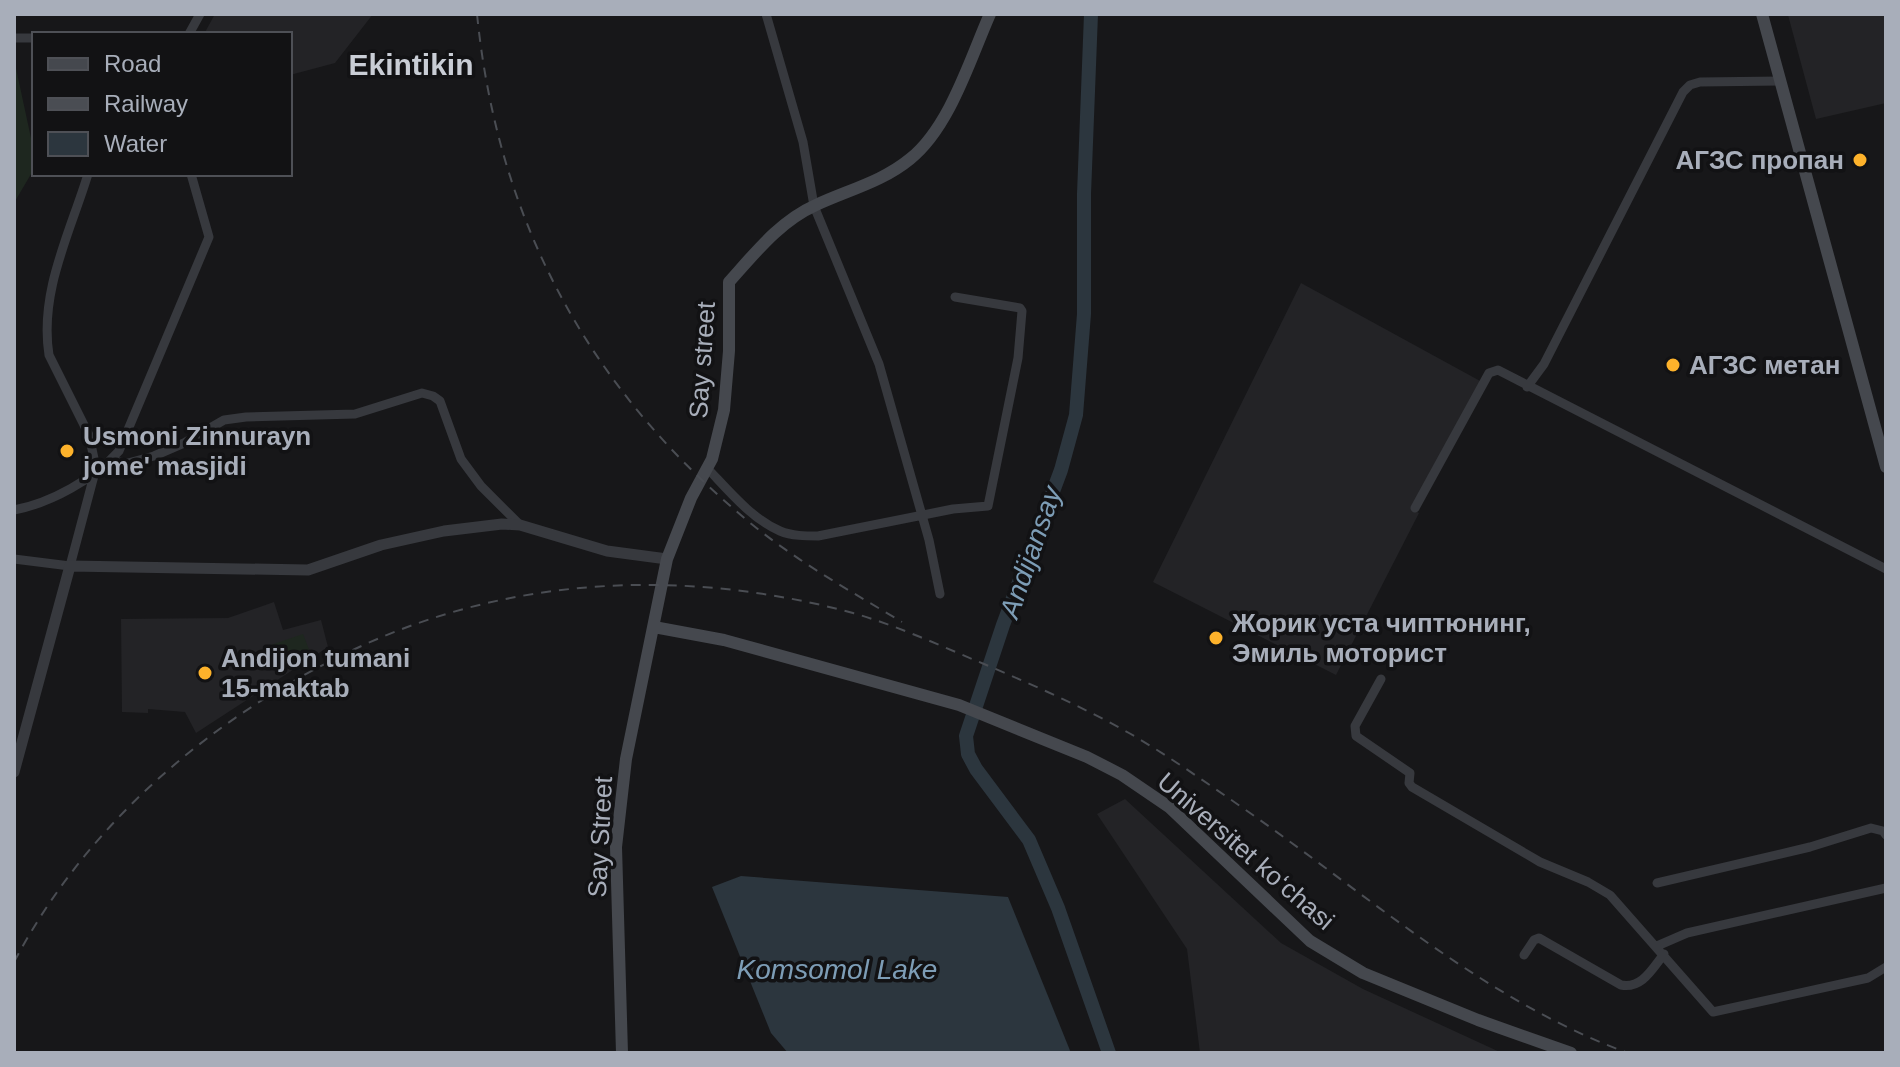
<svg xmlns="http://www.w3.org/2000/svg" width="1900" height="1067" font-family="Helvetica,sans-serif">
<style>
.built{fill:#232326}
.green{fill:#1e271f}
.water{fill:#2c363e}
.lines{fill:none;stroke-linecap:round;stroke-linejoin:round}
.river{stroke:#2c363e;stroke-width:14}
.minor{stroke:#37393e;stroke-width:9}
.tertiary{stroke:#37393e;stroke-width:11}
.secondary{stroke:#45484e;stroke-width:12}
.rail{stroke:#4a4d53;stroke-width:2;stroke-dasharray:10 8;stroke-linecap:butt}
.poi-dot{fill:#fdb22b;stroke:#121214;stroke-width:3}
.labels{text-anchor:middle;stroke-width:7;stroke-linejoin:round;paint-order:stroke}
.poi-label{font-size:26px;font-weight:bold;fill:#a8aeba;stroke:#121214;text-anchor:start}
.street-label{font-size:26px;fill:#a8aeba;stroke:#121214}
.water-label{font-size:28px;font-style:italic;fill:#7d9db6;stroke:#121214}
.quarter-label{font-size:30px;font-weight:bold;fill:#c9cdd5;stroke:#121214}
</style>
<rect width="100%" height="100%" fill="#171719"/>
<!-- built -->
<path class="built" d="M215,14H373L335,63L290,75V34H204Z
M1788,15L1886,16V103L1816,119Z
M1301,283L1482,382L1414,510L1419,513L1336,675L1153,582Z
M274,602L283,630L321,620L328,647L196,733L185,712L148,709V713L122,712L121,619L228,618Z
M1125,799L1281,943L1363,989L1502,1053H1200L1187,949L1097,814Z"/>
<!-- green -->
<path class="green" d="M14,59L34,152V169L14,203Z
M303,634L310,652L274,664L268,646Z"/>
<!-- water -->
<path class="water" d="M741,876L1008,897L1071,1053H788L771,1033L712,887Z"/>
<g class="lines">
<!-- river -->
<path class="river" d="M1091,14L1084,194V314L1076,415L1061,470L1003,625L966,736L968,754L976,769L1029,840L1058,908L1109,1053"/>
<!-- minor -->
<path class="minor" d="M766,14L803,142L814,206L879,364L929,540L940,594
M189,34L200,14
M14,38H34
M1527,387L1544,364L1683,92L1690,85L1700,82L1781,81
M109,461L128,463L154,456L184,443L224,420L246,417L355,414L422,393L433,396L440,401L461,459L481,486L520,525
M708,469C729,491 752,519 780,531C792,536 806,536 818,536L953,509L988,506L1018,358L1022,311L1020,308L955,297
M1415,508L1489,373L1498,370L1886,569
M14,510C51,503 94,479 119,451L209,237L191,174
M14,559L70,566L96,468L89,435L49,355C39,292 70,233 88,174
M1381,679L1355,726L1356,736L1410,773L1409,783L1412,787L1540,862L1588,882L1610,895L1713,1012L1868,978L1886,967
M1657,883L1810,847L1871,828L1883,831L1886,835
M1657,946L1687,933L1886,888
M1524,955L1534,940L1539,938L1621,985C1642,989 1652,969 1664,954"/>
<!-- tertiary -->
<path class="tertiary" d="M14,772L70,566L308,570L381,545L444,531L502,524L520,525L607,551L667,559"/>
<!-- secondary -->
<path class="secondary" d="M1762,14L1886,467
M654,627L724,640L959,705L1087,757L1122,775L1169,807L1310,941L1363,973L1478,1020L1571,1053
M622,1053L616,847L626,759L667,559L691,498L712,459L724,410L729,351V282C755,253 780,221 816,205C848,190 882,182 910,159C950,127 970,59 990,14"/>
<!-- rail -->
<path class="rail" d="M477,14C498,224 591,393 754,526C800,563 852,592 902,622
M14,962C88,822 213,716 355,649C512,575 687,568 853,613C898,626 941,646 984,664C1033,685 1083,707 1129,733C1167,755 1204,781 1240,806C1366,893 1483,1000 1628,1053"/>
</g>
<!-- markers -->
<g class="poi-dot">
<circle cx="1860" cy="160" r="8"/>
<circle cx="1673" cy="365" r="8"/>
<circle cx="67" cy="451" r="8"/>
<circle cx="1216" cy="638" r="8"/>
<circle cx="205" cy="673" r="8"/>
</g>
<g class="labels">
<!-- poi labels -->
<g class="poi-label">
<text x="1844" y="169" text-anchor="end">АГЗС пропан</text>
<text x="1689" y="374">АГЗС метан</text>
<text x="83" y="445">Usmoni Zinnurayn<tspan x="83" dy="30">jome' masjidi</tspan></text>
<text x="1232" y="632">Жорик уста чиптюнинг,<tspan x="1232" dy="30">Эмиль моторист</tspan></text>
<text x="221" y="667">Andijon tumani<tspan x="221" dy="30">15-maktab</tspan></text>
</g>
<!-- street labels -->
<g class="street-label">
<text transform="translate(702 360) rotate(-86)" y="9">Say street</text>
<text transform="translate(600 837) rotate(-87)" y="9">Say Street</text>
<text transform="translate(1246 851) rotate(41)" y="9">Universitet kо‘chasi</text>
</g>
<!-- water labels -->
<g class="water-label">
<text transform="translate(1030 552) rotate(-71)" y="10">Andijansay</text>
<text x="837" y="979">Komsomol Lake</text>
</g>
<!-- quarter labels -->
<g class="quarter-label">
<text x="411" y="75">Ekintikin</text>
</g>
</g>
<!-- border -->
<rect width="1900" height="1067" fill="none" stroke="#a8aeba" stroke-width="32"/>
<!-- legend -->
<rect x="32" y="32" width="260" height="144" fill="#121214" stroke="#4e5056" stroke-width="2"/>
<rect x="48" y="58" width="40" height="12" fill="#45484e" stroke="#4e5056" stroke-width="2"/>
<text x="104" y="72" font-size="24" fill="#a8aeba">Road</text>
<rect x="48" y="98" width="40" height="12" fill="#4a4d53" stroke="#4e5056" stroke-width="2"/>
<text x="104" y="112" font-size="24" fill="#a8aeba">Railway</text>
<rect x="48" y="132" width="40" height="24" fill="#2c363e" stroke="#4e5056" stroke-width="2"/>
<text x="104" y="152" font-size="24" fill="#a8aeba">Water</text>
</svg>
